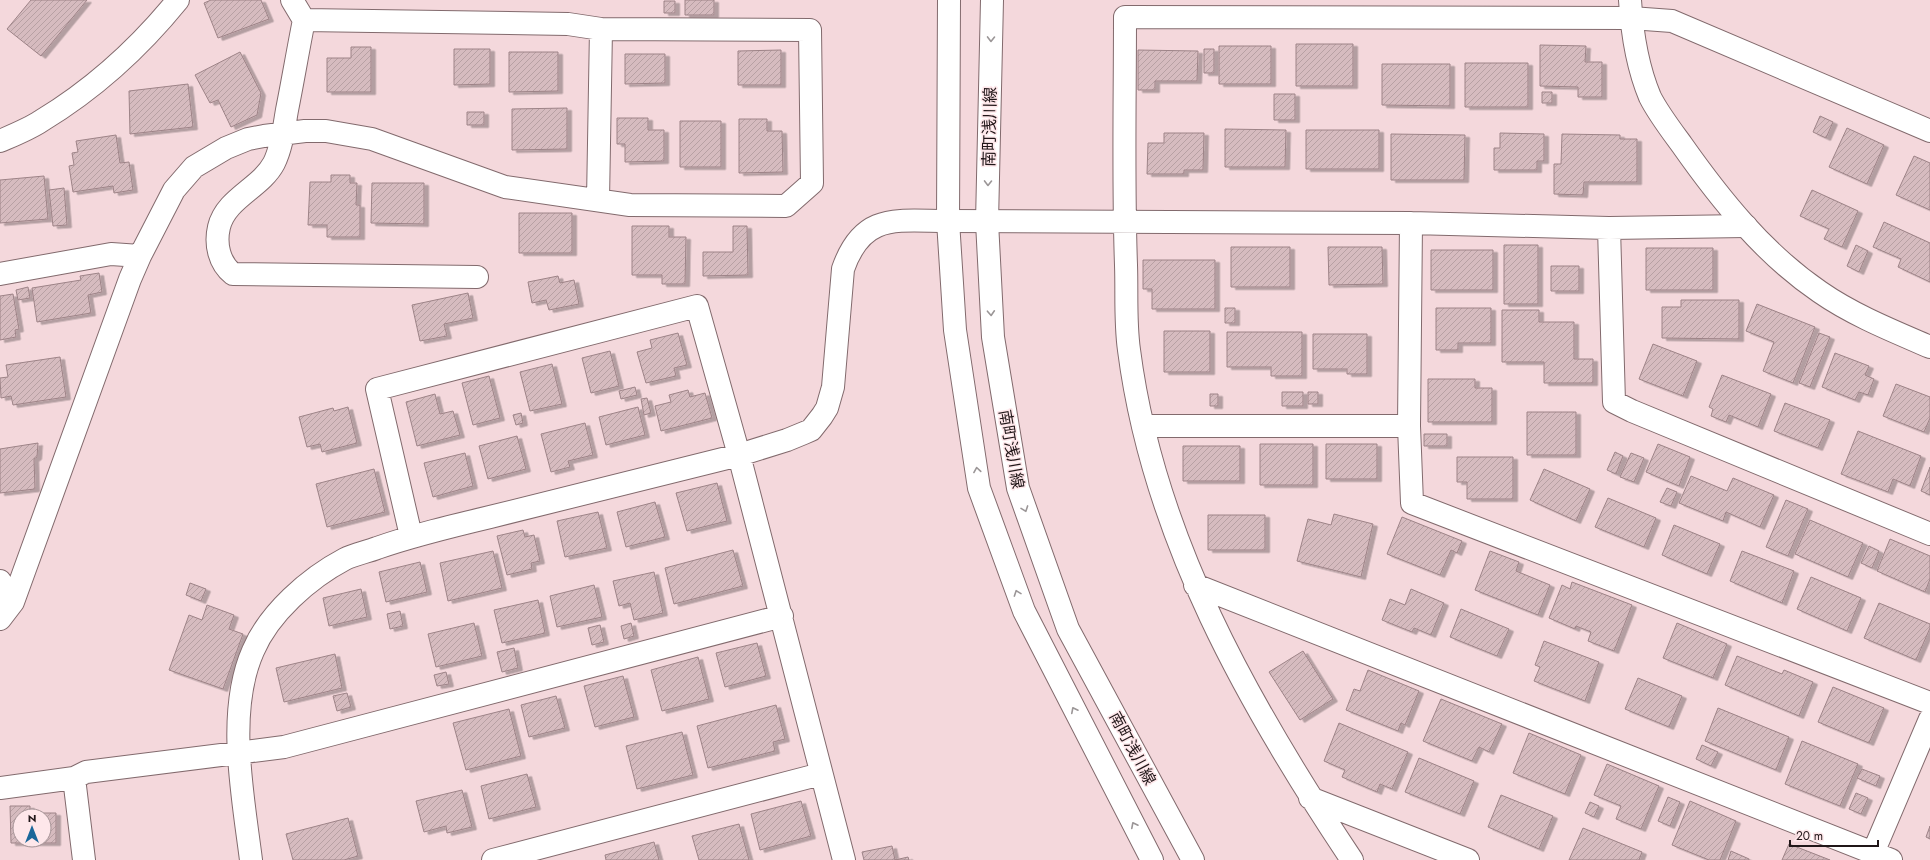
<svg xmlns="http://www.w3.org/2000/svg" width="1930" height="860" font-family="Jost,'Noto Sans JP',sans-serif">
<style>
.building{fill:url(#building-hatch);stroke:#9d8387;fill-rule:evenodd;filter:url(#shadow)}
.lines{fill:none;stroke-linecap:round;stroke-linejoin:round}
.minor-casing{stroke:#826a6d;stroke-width:24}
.tertiary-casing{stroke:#826a6d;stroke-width:24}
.minor{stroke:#fff;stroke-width:22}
.tertiary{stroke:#fff;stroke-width:22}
.oneway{stroke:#9b9697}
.labels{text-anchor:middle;stroke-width:3;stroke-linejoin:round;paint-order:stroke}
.street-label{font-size:16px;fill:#201618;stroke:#fee7ea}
</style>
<defs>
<pattern id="building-hatch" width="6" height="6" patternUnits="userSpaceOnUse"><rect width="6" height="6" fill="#d6bbbf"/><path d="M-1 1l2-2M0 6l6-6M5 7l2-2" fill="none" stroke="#b7a0a3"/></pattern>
<filter id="shadow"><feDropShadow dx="4.5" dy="2.5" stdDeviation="0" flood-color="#0004"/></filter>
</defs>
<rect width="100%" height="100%" fill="#f4d8dc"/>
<!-- building -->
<path class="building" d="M31,0H87L41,56L7,29Z
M211,0H261L269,19L218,38L204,3Z
M685,0H714V15H685Z
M664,1H675V13H664Z
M1296,44H1353V86H1296Z
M1540,45L1586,46L1585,62H1602V97H1578V87L1540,86Z
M1219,46H1271V84H1219Z
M351,47H371V92H327V58H351Z
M454,49H490V84L454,85Z
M1204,49H1214V73H1204Z
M781,50V85H738V51Z
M1138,50L1198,51L1197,81H1155V90H1138Z
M240,52L261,93L257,115L231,127L218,100L210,103L195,75Z
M509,52H558V91L509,92Z
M625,54H665V83L625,84Z
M1465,63H1528V107H1465Z
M1382,64H1450V106L1382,105Z
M188,84L193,127L130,134L129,91Z
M1542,92H1552V103H1542Z
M1274,94H1295V120H1274Z
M567,108V149L512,150V109Z
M467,112H484V125H467Z
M1820,116L1833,122L1826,138L1813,132Z
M617,118H648V130H664V161L625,162V144H617Z
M739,119H767V131H782L783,172L739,173Z
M680,121H721V167H680Z
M1847,128L1884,145L1867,184L1829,167Z
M1225,129L1286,130L1285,167H1225Z
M1306,130H1379V169H1306Z
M1164,133H1204L1203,170H1184V174H1147L1148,143H1164Z
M1500,133L1544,134V161H1537V170H1494V148H1500Z
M1391,134L1465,135L1464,180H1391Z
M1562,134L1620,135V139H1637V182H1584L1583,195L1554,194V164H1561Z
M116,135L120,163L129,162L133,190L114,193L113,186L73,192L69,166L74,165L72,153L78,152L76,141Z
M1914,156L1930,163V210L1896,195Z
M331,175H350V183H357L356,205H360V237H327V225H308L310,182H331Z
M44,176L48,219L0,223V180Z
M372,183H424V224L371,223Z
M64,188L67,225L53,226L49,190Z
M1812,190L1858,211L1842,247L1824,239L1829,229L1800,216Z
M519,213H572V253H519Z
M1884,222L1930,243V282L1898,267L1901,259L1873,247Z
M632,226H669V237H686L685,284H662V275H632Z
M733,226H747L748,275L703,276V252H733Z
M1504,245H1538V304H1504Z
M1856,245L1868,251L1859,272L1847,266Z
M1231,247H1290V287H1231Z
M1328,247H1382L1383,284L1329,285Z
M1646,248H1713V290H1646Z
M1431,250H1493V290H1431Z
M1143,260H1215V309H1152V289H1143Z
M1551,266H1579V291H1551Z
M99,273L102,292L88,295L91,313L37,322L32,288L81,280L80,276Z
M558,276L560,283L574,280L579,304L549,310L546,300L532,303L528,282Z
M28,287L30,298L18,300L16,290Z
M468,293L473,318L444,324L447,336L420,341L412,305Z
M13,294L19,329L15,330L16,337L0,340V296Z
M1681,300H1739V339L1662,338V307H1681Z
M1757,304L1815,327L1793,383L1763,371L1774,342L1746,331Z
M1225,308H1235V323H1225Z
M1436,308H1491V343H1458V350H1436Z
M1502,310H1539V322H1574V359H1593V383H1544V362H1502Z
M1164,331H1210V372H1164Z
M1227,332H1302V376H1271V367H1227Z
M678,333L687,365L674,368L676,376L646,383L637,352L652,348L650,340Z
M1819,333L1830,337L1810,387L1799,383Z
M1313,334H1367V374H1347V369H1313Z
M1653,344L1697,361L1683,396L1639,379Z
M610,351L619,386L591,393L582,358Z
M1835,353L1869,366L1865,375L1874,379L1868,395L1859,392L1855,400L1822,387Z
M60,357L66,397L13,405L11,396L1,398L0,378L8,377L6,365Z
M552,364L562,404L530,411L520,372Z
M1722,375L1771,394L1758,427L1729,415L1726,422L1711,416L1713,409L1709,407Z
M489,376L500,418L473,425L462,383Z
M1428,379H1475V388H1492V422H1428Z
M1896,384L1930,397V418L1924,432L1883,416Z
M635,387L637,395L621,399L619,391Z
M688,390L690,397L705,393L712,418L661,431L655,406L671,402L669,395Z
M1282,392H1303V406H1282Z
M1308,392H1318V404H1308Z
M435,394L440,414L453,411L460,435L417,446L406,402Z
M1210,394H1218V406H1210Z
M647,398L651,413L644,415L641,399Z
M1785,403L1830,420L1818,448L1774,431Z
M348,407L357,443L322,452L320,444L307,447L299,417L333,408L334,411Z
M638,407L645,435L606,445L599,417Z
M1527,412H1576V455H1527Z
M521,413L523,423L516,425L513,415Z
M585,423L593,455L568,461L570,467L551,472L541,434Z
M1858,431L1921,456L1910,486L1893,479L1888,492L1841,474Z
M1424,434H1447V446H1424Z
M517,436L526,469L488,479L479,446Z
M38,443L37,457L34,459L35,489L0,493V449Z
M1260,444H1313V485H1260Z
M1326,444H1377V479H1326Z
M1658,444L1690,457L1679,486L1646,472Z
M1183,446H1240V481H1183Z
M1615,452L1623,456L1616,474L1607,470Z
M465,453L473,486L433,497L424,463Z
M1631,453L1644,458L1634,482L1620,477Z
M1457,457H1513V499H1467V482H1457Z
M1930,467V495L1921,491Z
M374,469L385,512L327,527L316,484Z
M1544,469L1590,489L1576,521L1530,500Z
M1691,476L1727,491L1733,478L1774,495L1760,527L1726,512L1723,521L1679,503Z
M717,483L727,521L687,531L676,493Z
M1667,488L1677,492L1671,506L1660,502Z
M1608,498L1656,518L1644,547L1595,527Z
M1786,500L1808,509L1788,556L1766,547Z
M655,502L665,537L626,547L617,512Z
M598,512L607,548L565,557L557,521Z
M1334,514L1373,524L1361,577L1297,561L1308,519L1331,525Z
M1208,515H1265V550H1208Z
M1402,517L1462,541L1457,553L1451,550L1440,575L1387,554Z
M1810,520L1863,543L1848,577L1795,554Z
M1674,525L1720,544L1707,574L1662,555Z
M523,530L525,537L534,535L540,561L531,563L532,569L507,575L497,536Z
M1890,539L1930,556V579L1925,592L1877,571Z
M1869,546L1879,551L1872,568L1861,563Z
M733,550L743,586L674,604L665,568Z
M493,551L502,588L448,601L440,563Z
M1490,551L1519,562L1516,571L1550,585L1538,615L1475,590Z
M1742,551L1794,571L1782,603L1730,581Z
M420,562L427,592L386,602L379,572Z
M654,572L663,613L634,620L630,603L619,606L613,581Z
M1811,577L1861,598L1847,631L1797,609Z
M1572,582L1632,605L1614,651L1588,641L1591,632L1576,626L1575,629L1549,618L1562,585L1570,589Z
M190,583L206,589L201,601L186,595Z
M594,585L602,617L557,627L550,596Z
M361,589L367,617L329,626L323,598Z
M1411,589L1444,603L1431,635L1414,628L1412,632L1382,620L1390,599L1405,605Z
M538,600L545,633L502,643L494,610Z
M1879,603L1930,624V628L1916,660L1864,638Z
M207,605L234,615L229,629L243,634L223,689L169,670L189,615L202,620Z
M1461,609L1509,629L1497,656L1450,637Z
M400,611L403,626L390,629L387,614Z
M474,623L482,656L436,667L428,634Z
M631,623L634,636L624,639L621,626Z
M1677,623L1727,644L1713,678L1663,658Z
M600,625L604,642L592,645L588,628Z
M1544,641L1599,662L1585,701L1534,681L1540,667L1535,665Z
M757,643L766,676L725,687L716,653Z
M514,648L518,668L502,672L497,652Z
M1303,651L1333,699L1300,720L1269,672Z
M335,654L342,688L284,702L276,668Z
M1737,656L1782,674L1784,670L1813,682L1799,716L1725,685Z
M698,657L709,699L662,711L651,670Z
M1368,670L1419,691L1405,725L1401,723L1398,731L1346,710L1354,689L1360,691Z
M446,672L449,684L437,686L434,675Z
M623,676L634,717L595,727L584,686Z
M1638,678L1682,696L1669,727L1625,709Z
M1833,687L1884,708L1869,743L1818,722Z
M347,693L351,707L337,711L333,696Z
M556,696L565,728L529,737L521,705Z
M1441,699L1502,724L1489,752L1479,747L1472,761L1423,741Z
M776,705L785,739L773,742L775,751L708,768L697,726Z
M1718,708L1789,737L1776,770L1705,741Z
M509,709L521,756L466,770L453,723Z
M1339,723L1408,752L1392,789L1380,784L1377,792L1342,777L1345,770L1324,761Z
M682,732L693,775L637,789L626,746Z
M1529,733L1581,755L1565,794L1513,773Z
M1802,741L1858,764L1840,806L1785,784Z
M1702,745L1718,752L1711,766L1696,759Z
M1419,758L1474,781L1460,814L1405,792Z
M1607,764L1659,786L1641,829L1616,819L1621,806L1594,795Z
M1862,769L1880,776L1876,786L1857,778Z
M527,774L536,807L489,819L481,786Z
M462,790L472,827L447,833L446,826L424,832L416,801Z
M1856,793L1868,798L1861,814L1849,809Z
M1501,795L1553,816L1539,849L1488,827Z
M1668,797L1680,802L1670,826L1658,821Z
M801,801L811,836L760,850L751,814Z
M1690,801L1736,821L1720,860H1709L1672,845Z
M1590,802L1599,806L1594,817L1585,813Z
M10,806H30V813H56V843H11ZM20,816H44V840H20Z
M348,818L358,856L344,860H293L286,834Z
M739,824L749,860H699L692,836Z
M1930,826V839L1926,837Z
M1583,828L1642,852L1639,860H1569Z
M654,842L659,860H606L605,855Z
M1789,844L1830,860H1782Z
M892,846L895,860L908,857L909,860H864L862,852Z
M1731,851L1749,859V860H1728Z"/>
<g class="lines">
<defs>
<path id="minor" d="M304,20C298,50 293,80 287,110C284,127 282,147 274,163C261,188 226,198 219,227C215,244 219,263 233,274L477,277
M0,141C14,135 29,129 41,121C94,89 139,48 178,0
M598,200L601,29
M1411,223L1409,426L1412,503L1930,703
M1609,228L1614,402L1632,411L1930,534
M0,274L111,254L140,256
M1143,426H1409
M411,536L377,389L697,306L739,455L844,860
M0,581L13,602
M1195,585L1891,860
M0,619L13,602L130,279L140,256L174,190L194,167L226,148L248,139L264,136L305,131H326L372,139L505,187L630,205L786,206L812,183L810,30L601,29L568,24L304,20L292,0
M74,778L86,772L284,747L782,616
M0,788L74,778L84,860
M1310,798L1468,860
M251,860C243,796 226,712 253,651C269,613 309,578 345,559C355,554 367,552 377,548C414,535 452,526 490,517C573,496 656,475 739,455L787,440L804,433L811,430L822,416L827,408L833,387L843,269C863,212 896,221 948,221L1411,223L1609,228L1746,226
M493,860L821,774
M1352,860C1249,706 1153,537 1129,350C1125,322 1127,293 1126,265C1123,182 1125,100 1125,17L1631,18L1672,21L1930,131
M1870,860L1930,719"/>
<path id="tertiary" d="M949,0L948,221L955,330L979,488L1024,611L1152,860
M992,0L987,222L993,337L1018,488L1068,629L1193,860
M1630,0C1632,33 1637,66 1650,97C1658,113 1671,130 1682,145C1720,199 1764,254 1820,292C1853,315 1893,331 1930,347"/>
</defs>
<!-- minor casing -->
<use href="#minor" class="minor-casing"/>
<!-- tertiary casing -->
<use href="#tertiary" class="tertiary-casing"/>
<!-- minor -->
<use href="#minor" class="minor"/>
<!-- tertiary -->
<use href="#tertiary" class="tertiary"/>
</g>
<!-- one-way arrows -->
<defs><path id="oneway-chevron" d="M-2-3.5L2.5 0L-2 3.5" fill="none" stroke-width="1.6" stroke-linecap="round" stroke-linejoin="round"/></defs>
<g class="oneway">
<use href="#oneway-chevron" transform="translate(991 39) rotate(91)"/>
<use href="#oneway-chevron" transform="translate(988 183) rotate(91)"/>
<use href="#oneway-chevron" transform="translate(991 313) rotate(87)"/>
<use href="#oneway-chevron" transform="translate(977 470) rotate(-99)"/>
<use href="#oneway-chevron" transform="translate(1025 509) rotate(70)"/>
<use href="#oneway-chevron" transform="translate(1017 593) rotate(-110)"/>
<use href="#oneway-chevron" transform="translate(1074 710) rotate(-117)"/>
<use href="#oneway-chevron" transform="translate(1134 825) rotate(-117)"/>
</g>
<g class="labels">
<!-- street labels -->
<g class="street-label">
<text transform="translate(989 127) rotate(-89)" y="6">南町浅川線</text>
<text transform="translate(1012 449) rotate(80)" y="6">南町浅川線</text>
<text transform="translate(1133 748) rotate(62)" y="6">南町浅川線</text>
</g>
</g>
<!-- north arrow -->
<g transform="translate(32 828)"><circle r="19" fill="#fee7ea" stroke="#a59396"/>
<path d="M0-3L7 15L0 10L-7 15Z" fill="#1a679a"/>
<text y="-6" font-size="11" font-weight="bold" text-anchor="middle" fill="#201618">N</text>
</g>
<!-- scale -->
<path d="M1790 840v6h88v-6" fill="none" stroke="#201618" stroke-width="2"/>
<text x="1796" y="840" font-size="12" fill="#201618" stroke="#fee7ea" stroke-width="3" paint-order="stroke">20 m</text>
</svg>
